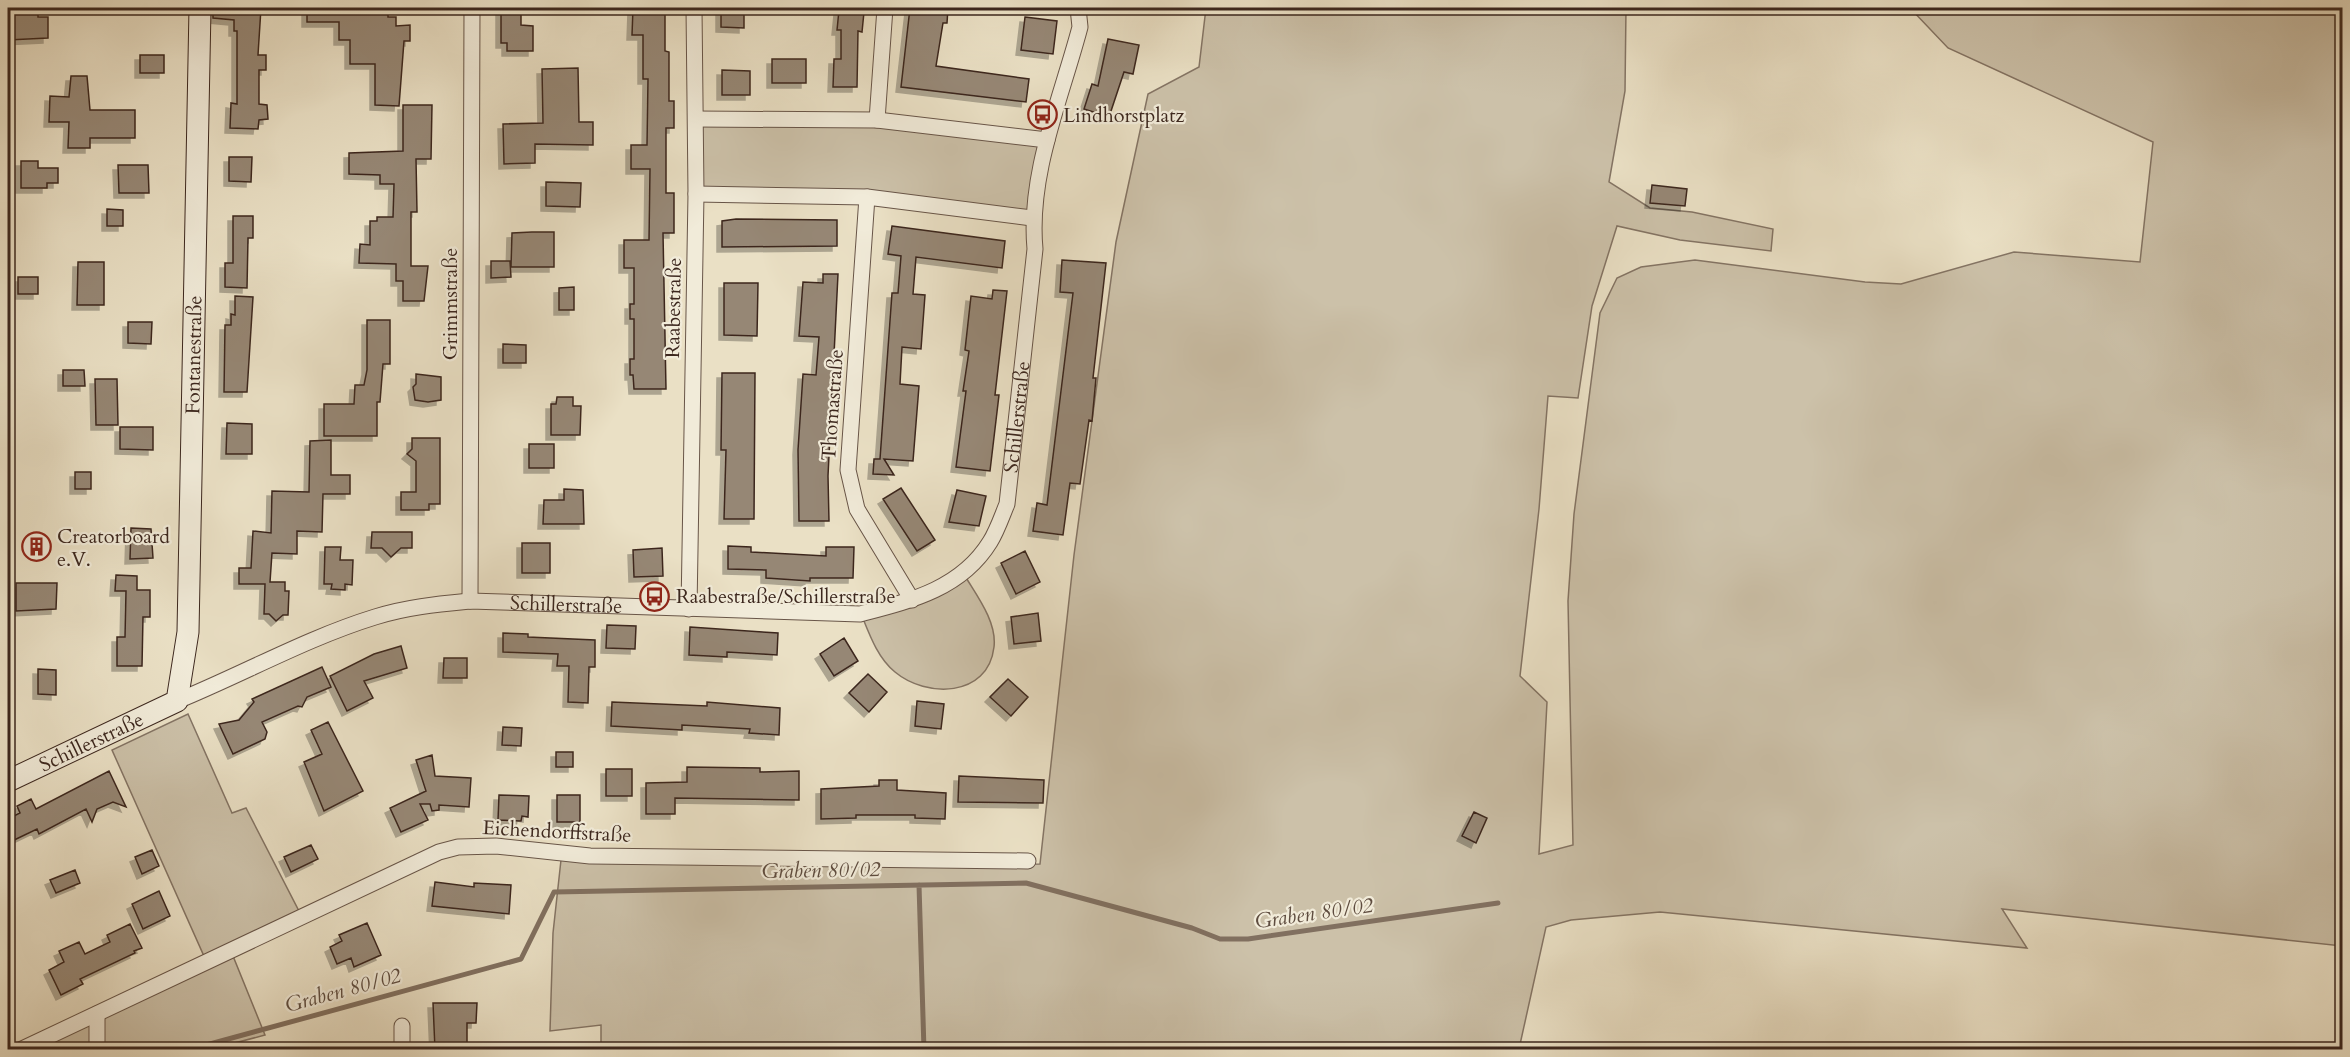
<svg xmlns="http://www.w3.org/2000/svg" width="2350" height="1057" font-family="Cardo,serif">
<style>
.green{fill:#ccc1a9;stroke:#847464;stroke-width:1.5}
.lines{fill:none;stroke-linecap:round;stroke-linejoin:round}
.stream{stroke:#817060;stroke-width:5}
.building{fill:#968775;stroke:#3c271e;stroke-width:1.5;filter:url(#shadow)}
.street-casing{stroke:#685548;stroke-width:17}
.secondary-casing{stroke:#3c271e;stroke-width:23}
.street{stroke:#f1ebd9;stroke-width:15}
.secondary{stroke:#f1ebd9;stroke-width:21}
.labels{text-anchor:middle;stroke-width:4.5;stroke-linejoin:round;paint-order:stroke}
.poi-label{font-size:20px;fill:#3c271e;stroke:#f1ebd9;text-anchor:start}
.street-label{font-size:20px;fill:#3c271e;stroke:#f1ebd9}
.water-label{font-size:21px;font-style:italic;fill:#5e4c3f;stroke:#f1ebd9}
</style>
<defs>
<filter id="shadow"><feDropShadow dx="-5" dy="5" stdDeviation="0" flood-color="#0004"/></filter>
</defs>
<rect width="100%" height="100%" fill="#eae0c5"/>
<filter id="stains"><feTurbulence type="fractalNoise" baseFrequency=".00333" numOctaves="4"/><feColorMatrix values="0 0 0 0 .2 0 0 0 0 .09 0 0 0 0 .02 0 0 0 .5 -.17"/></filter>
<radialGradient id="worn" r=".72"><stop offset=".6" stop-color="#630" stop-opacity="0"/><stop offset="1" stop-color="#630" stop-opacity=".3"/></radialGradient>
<!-- green -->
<path class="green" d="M1206,8H1626L1625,91L1609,182L1650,208L1692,212L1773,229L1771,251L1680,240L1617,226L1592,306L1578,398L1548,396L1539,509L1520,676L1547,702L1539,854L1573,845L1568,601L1574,514L1600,313L1617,278L1641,267L1695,260L1865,282L1901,284L2014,252L2140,262L2153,142L1948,48L1910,8H2342V946L2002,909L2027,948L1660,912L1571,920L1546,927L1519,1049L601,1050V1025L550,1031L553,933L561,860L854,866L1040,864L1074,555L1116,242L1148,94L1199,67Z
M698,120L872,122L1045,141L1030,216L698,192Z
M965,576C977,596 997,622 994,647C988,698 926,698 895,672C878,658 870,636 862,616Z
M188,714L232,813L246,808L302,917L231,951L265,1035L212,1049L20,1050L207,963L112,750Z"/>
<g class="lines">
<!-- stream -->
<path class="stream" d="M919,885L924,1050
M188,1050L521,959L554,892L1026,883L1192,928L1220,939H1248L1498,903"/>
</g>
<!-- building -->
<path class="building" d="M8,8H23V12H38V17H48V38L8,40Z
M213,8H261L258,55H266V70H259V104L267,105L268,119L259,120L258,129L230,128L231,103L237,104V31H234V20L213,18Z
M307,8H388V17H396V26L410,25V41H404L399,106L375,105V64H350V40H339V22H307Z
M501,8H521V25L533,26V51H507V43H501Z
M633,8H665V51L669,52V101H674V128H666V193H674V233H663L666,389H634L633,375H630V359H634V319H630V304H634V268H624V240H649L650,169H631V145H647L648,79H643V35H632Z
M910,8H948L947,23H943L936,66L1029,79L1026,102L901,87Z
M721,10H744V28L721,27Z
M839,10L864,12L862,32L858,31L857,87H833L834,59H841V30H837Z
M1025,17L1057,21L1053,54L1021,50Z
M1108,39L1139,45L1133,74L1124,72L1109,117L1084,109L1092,84L1098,86Z
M140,55H164V73H140Z
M772,59H806V83H772Z
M578,68L579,122H593V145L535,144V163L504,164L503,124L543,123L542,69Z
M722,70L750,71V95H722Z
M71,76H87L90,110H135V138H90V148H68L69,122H49L50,96L69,97Z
M403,105H432L431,159H416L417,212H411V266H428L424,301H403V281H396V264L359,263L360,244L370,245V221H377V217H393L394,184H380V175L349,174V153L403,151Z
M229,157H252L251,182L229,181Z
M21,161H38V168H58V183H47V188H21Z
M118,165H148L149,193H119Z
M546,182L581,183L580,207L546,206Z
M1652,185L1687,189L1685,206L1650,203Z
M107,209L123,210V226H107Z
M233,216H253V238H248L247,288L225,287V263H233Z
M736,219L837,220V246L722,247V221Z
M892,226L1005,241L1002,268L916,257L913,294L925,295L921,349L902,347L900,384L919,386L913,461L884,459L894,475L873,474L874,459H880L892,293H898L901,256L888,254Z
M532,232H554V267H511L512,233Z
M1062,260L1106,263L1093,378H1096L1092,421L1089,420L1080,484L1070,483L1063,535L1033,531L1037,503L1047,505L1073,293L1060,292Z
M491,261H510L511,277L491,278Z
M78,262H104V305H77Z
M823,274H838L828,476L829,521H799L798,450L803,374L816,375L819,337L799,336L803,282L823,283Z
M18,277H38V294H18Z
M724,283H758L757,336L724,335Z
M574,287V310H559V288Z
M993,290L1007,291L995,395H999L990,471L956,467L966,391H963L969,351L965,350L971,296L992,299Z
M235,296L253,297L247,392H224L225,325H231V314L235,315Z
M367,320H390V364H383L380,402H377V436H324V404H354L355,385H364L367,370Z
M128,322H152L151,344L128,343Z
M503,344L526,345V363H503Z
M63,370H84L85,386H63Z
M722,373H755L754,519H724L726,450H721Z
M416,374L441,377V400L428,402L415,400L413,387L416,384Z
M95,379H117L118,425H96Z
M557,397H573V406H581L580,435H551V404H556Z
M227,423L252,424V454H226Z
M120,427H153V450L120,449Z
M412,438H440V504H429V510H401V492H416V461L407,454L412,449Z
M331,440V475H350V494H323L322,532L297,531V554L272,553L270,582H285V591H289L288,615H283L276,621L269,614H264L265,584H239V568H251L253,531L271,533L272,491L309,492L310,441Z
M529,444H554V468H529Z
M75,472H91V489H75Z
M901,488L935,540L917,551L883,499Z
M564,489L583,490L584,524H543L544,500H564Z
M957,490L986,496L979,526L949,522Z
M131,528L151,529L153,558L130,559Z
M372,532H412V548H401L391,557L382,548H371Z
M522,543H550V573H522Z
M728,546L751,547V552L826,556V547H854L853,578H810V581L766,578V570L728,569Z
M325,547H341L340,560H353L352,585L345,584V590L331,589L332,584H324Z
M662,548L663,576L634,577L633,550Z
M1025,551L1040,582L1016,594L1001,563Z
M116,575L137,576V590H150V617H143L142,666H117V637H125L126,591H115Z
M16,583H57L56,609L16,611Z
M1038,613L1041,641L1014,644L1011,617Z
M607,625L636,626L635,649L606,648Z
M690,627L778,633L777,655L727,652V657L689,655Z
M503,633L528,634V637L595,640V667H589L588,703L568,702L569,666H557L558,654L503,652Z
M844,638L858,661L834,676L820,654Z
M401,646L407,668L364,681L373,698L347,711L330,676L374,654Z
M444,658H467V678H443Z
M322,667L331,687L307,697L302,707L298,706L262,722L267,732L265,739L233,754L219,724L239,720L254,702L252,699Z
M38,669L56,670V695L38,694Z
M868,674L887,692L869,712L849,693Z
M1008,679L1028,697L1011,716L990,697Z
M917,701L944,704L941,729L915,726Z
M612,702L707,706V702L780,708L779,735L749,733L750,729L682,725V730L611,726Z
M328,722L363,791L324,811L304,762L322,754L311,730Z
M503,727L522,728L521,746L502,745Z
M556,752H573V767H556Z
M432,755L435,776L471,778L469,807L439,805V810L432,811L430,804H420L428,820L401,832L390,808L426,791L416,760Z
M687,767L760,768V772L799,771V800L675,798V814H646V783L687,782Z
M606,769H632V796H606Z
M109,771L126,807L113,802L97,809L92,822L86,809L39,834L37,829L8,843V819L20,813L17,806L31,799L36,809Z
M959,776L1044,780L1043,803L958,802Z
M879,780H897V790L946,793L945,819L915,818V815H856V818L821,819V789L879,786Z
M499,795L529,796L528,817L522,816L521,821L498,820Z
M557,795H580V822H557Z
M1474,812L1487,818L1476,843L1462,836Z
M311,845L318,859L291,872L284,857Z
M152,850L159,866L142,874L135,857Z
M75,870L80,883L56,893L50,880Z
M435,882L474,887V883L511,885L509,914L432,906Z
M159,891L170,916L143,929L132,904Z
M367,923L381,955L354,967L351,958L337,964L330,947L342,941L339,935Z
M130,924L142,948L134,951L135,953L80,979L83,984L61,995L49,970L64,962L59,951L79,942L85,954L110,942L107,935Z
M433,1003H477L476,1023H467V1050H435Z"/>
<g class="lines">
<defs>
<g id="street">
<path d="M696,119L877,120L1047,140"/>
<path d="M877,120L885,8"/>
<path d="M696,194L867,197L1032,218"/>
<path d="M867,197L848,470L857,509L912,600"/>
<path d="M470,601L472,8"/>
<path d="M689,609L696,194L694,8"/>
<path id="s1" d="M177,701C243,674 307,638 375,617C406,607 439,604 470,601L860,614C910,601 961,589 990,542C997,531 1002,516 1007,504L1035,249C1028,174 1061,99 1080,27L1078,8"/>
<path d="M97,1014V1050"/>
<path d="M402,1026V1050"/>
<path d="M20,1050L439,852L458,847L496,846L590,856L1028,861"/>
</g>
<g id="secondary">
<path id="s2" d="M8,781L177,701L188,632L200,8"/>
</g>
</defs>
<!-- street casing -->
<use href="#street" class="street-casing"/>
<!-- secondary casing -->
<use href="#secondary" class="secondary-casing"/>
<!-- street -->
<use href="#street" class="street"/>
<!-- secondary -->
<use href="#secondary" class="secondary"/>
</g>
<!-- icons -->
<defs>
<symbol id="bus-ring" viewBox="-11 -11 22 22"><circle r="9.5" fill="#f1ebd9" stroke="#8f2418" stroke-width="1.5"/><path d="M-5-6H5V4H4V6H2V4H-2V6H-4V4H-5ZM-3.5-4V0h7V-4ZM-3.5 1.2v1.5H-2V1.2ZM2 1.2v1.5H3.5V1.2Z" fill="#8f2418"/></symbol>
<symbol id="building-ring" viewBox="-11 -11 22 22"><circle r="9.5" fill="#f1ebd9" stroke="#8f2418" stroke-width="1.5"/><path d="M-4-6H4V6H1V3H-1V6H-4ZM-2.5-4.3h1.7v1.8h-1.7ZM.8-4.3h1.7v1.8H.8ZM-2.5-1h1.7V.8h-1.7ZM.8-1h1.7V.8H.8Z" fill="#8f2418"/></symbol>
</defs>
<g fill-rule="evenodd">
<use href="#bus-ring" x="1026" y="98" width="33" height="33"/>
<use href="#building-ring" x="20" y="530" width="33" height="33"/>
<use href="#bus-ring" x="638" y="580" width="33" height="33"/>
</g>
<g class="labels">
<!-- poi labels -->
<g class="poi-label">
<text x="1063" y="122">Lindhorstplatz</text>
<text x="57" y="543">Creatorboard<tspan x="57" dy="23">e.V.</tspan></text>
<text x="676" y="603">Raabestraße/Schillerstraße</text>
</g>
<!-- street labels -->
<g class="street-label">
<text transform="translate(450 304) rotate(-90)" y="7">Grimmstraße</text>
<text transform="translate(673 308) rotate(-89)" y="7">Raabestraße</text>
<text dy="7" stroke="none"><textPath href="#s2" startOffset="534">Fontanestraße</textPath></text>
<text transform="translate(832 405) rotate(-86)" y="7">Thomastraße</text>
<text dy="7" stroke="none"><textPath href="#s1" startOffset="984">Schillerstraße</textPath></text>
<text dy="7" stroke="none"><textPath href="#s1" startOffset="408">Schillerstraße</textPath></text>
<text dy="7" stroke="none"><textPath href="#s2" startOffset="92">Schillerstraße</textPath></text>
<text transform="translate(557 831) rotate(3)" y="7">Eichendorffstraße</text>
</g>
<!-- water labels -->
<g class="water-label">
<text transform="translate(821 870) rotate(-1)" y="7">Graben 80/02</text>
<text transform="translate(1314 913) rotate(-8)" y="7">Graben 80/02</text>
<text transform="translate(343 990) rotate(-15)" y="7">Graben 80/02</text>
</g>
</g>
<!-- margin -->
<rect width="2350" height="1057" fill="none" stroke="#eae0c5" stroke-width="30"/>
<rect x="9" y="9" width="2332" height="1039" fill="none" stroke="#3c271e" stroke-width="3"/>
<rect x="15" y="15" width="2320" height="1027" fill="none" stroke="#3c271e" stroke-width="1.5"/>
<rect width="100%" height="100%" filter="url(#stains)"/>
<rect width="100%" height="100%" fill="url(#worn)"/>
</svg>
